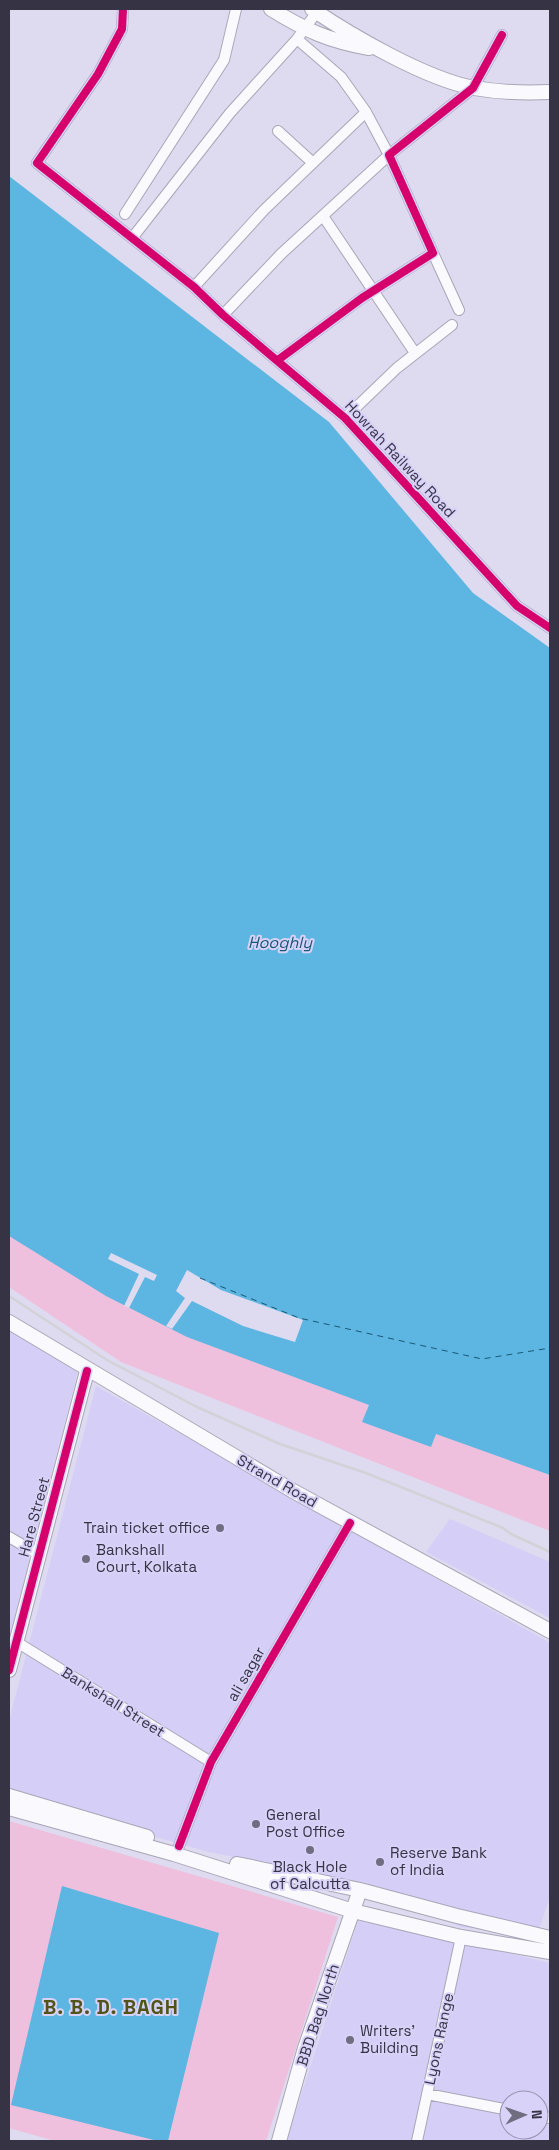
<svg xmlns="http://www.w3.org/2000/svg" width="559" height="2150" font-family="'Space Grotesk',sans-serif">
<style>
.built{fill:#d5cef6;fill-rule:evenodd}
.green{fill:#eec0dd}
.water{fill:#5db6e2}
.pier{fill:#dedaf0}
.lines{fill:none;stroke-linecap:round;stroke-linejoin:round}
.ferry{stroke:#195875;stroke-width:1;stroke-dasharray:6 5;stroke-linecap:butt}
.street-casing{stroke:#a9a6b7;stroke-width:12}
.secondary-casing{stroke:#a9a6b7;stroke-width:16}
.street{stroke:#faf9fd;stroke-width:10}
.secondary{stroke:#faf9fd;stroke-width:14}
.rail{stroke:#d2d2d7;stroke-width:2.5}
.cycleway-casing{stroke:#d8d2f8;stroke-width:11}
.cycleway{stroke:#d6006c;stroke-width:8}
.poi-dot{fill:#716d81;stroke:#d8d2f8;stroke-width:2}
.labels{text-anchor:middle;stroke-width:4;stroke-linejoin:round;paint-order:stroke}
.street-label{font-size:15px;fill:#363345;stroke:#d8d2f8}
.poi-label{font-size:15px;fill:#363345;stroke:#d8d2f8;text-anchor:start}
.water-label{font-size:16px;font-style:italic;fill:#195875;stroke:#d8d2f8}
.district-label{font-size:20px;font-weight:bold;letter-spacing:1px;fill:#505419;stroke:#d8d2f8}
</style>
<rect width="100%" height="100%" fill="#dedaf0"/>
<!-- built -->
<path class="built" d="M9,1329L78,1371L9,1639Z
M96,1386L550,1643V1896L537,1935L461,1927L362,1884L205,1851L9,1795V1721Z
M450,1519L550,1562V1618L426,1552Z
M358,1921L446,1938L550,1963V2141H286ZM509,2100H539V2130H509Z"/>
<!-- green -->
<path class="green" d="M9,1236L166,1326L550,1469V1531L121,1362L9,1287Z
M9,1821L338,1917L266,2141H55L9,2128Z"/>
<!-- water -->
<path class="water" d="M9,176L329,422L473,593L550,648V1475L436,1434L431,1447L362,1422L369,1405L187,1337L106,1296L9,1236Z
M62,1886L219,1933L168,2141H158L11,2105Z"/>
<!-- pier -->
<path class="pier" d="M111,1253L157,1275L154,1281L145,1277L129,1308L124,1306L139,1274L108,1259Z
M187,1270L221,1290L303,1320L295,1342L243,1326L192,1301L172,1329L166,1326L185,1298L176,1291Z"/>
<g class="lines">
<!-- ferry -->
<path class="ferry" d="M200,1278L299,1318L482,1359L550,1348"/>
<defs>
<path id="street" d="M123,9L122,29L98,74L37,163L194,287L223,315L345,418L517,606L550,628
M278,131L313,163
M125,214L224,60L236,9
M323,216L415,353
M133,237L230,113L297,39L319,9
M433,253L459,310
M194,287L264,210L366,112L341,77L297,39
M223,315L281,254L389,155L366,112
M278,360L362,298L433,253L389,155L473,88L502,35
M345,418L397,368L452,325
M9,1537L38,1554
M15,1641L211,1762
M179,1846L211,1762L350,1523
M427,2094L509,2110
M539,2116L550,2118
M417,2141L461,1937"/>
<path id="secondary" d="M271,9C305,30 329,41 369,48
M312,9C352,36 426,79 474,88C497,92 526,93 550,92
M9,1322L293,1491L550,1631
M9,1670L87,1371
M9,1796L147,1837
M9,1808L174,1854L353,1911L461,1937L550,1952
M237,1864L360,1890L457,1916L550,1938
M279,2141L305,2048L360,1890"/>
</defs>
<!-- street casing -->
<use href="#street" class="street-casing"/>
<!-- secondary casing -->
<use href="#secondary" class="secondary-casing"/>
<!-- street -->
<use href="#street" class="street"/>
<!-- secondary -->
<use href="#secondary" class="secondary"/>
<!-- rail -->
<path class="rail" d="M9,1296L107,1360L197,1407L280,1444L366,1473L503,1528L511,1534L550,1552"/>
<defs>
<path id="cycleway" d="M123,9L122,29L98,74L37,163L194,287L223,315L345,418L517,606L550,628
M278,360L362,298L433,253L389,155L473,88L502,35
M9,1670L87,1371
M179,1846L211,1762L350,1523"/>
</defs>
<!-- cycleway casing -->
<use href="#cycleway" class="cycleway-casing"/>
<!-- cycleway -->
<use href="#cycleway" class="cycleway"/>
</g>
<!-- markers -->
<g class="poi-dot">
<circle cx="220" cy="1528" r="5"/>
<circle cx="86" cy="1559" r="5"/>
<circle cx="256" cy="1824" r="5"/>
<circle cx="310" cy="1850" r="5"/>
<circle cx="380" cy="1862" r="5"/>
<circle cx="350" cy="2040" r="5"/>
</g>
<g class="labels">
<!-- street labels -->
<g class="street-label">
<text transform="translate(400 459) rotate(47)" y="5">Howrah Railway Road</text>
<text transform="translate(277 1481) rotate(30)" y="5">Strand Road</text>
<text transform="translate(34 1517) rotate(-75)" y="5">Hare Street</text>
<text transform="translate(246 1674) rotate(-60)" y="5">ali sagar</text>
<text transform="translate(113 1702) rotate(32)" y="5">Bankshall Street</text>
<text transform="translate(318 2015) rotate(-72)" y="5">BBD Bag North</text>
<text transform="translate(439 2039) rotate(-78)" y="5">Lyons Range</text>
</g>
<!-- poi labels -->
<g class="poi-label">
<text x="210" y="1533" text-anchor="end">Train ticket office</text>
<text x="96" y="1555">Bankshall<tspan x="96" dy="17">Court, Kolkata</tspan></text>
<text x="266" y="1820">General<tspan x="266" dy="17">Post Office</tspan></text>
<text x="390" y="1858">Reserve Bank<tspan x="390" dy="17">of India</tspan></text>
<text x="310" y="1872" text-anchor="middle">Black Hole<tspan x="310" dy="17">of Calcutta</tspan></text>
<text x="360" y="2036">Writers'<tspan x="360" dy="17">Building</tspan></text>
</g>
<!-- water labels -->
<g class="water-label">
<text x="280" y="948">Hooghly</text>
</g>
<!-- district labels -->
<g class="district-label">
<text x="111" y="2014">B. B. D. BAGH</text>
</g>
</g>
<!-- border -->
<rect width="559" height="2150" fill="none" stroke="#363345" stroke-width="20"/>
<!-- north arrow -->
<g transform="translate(524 2115) rotate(88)"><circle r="24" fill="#d8d2f8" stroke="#9792b0"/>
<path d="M0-4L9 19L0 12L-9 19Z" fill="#716d81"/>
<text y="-8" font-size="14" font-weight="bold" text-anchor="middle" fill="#363345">N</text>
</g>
</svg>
